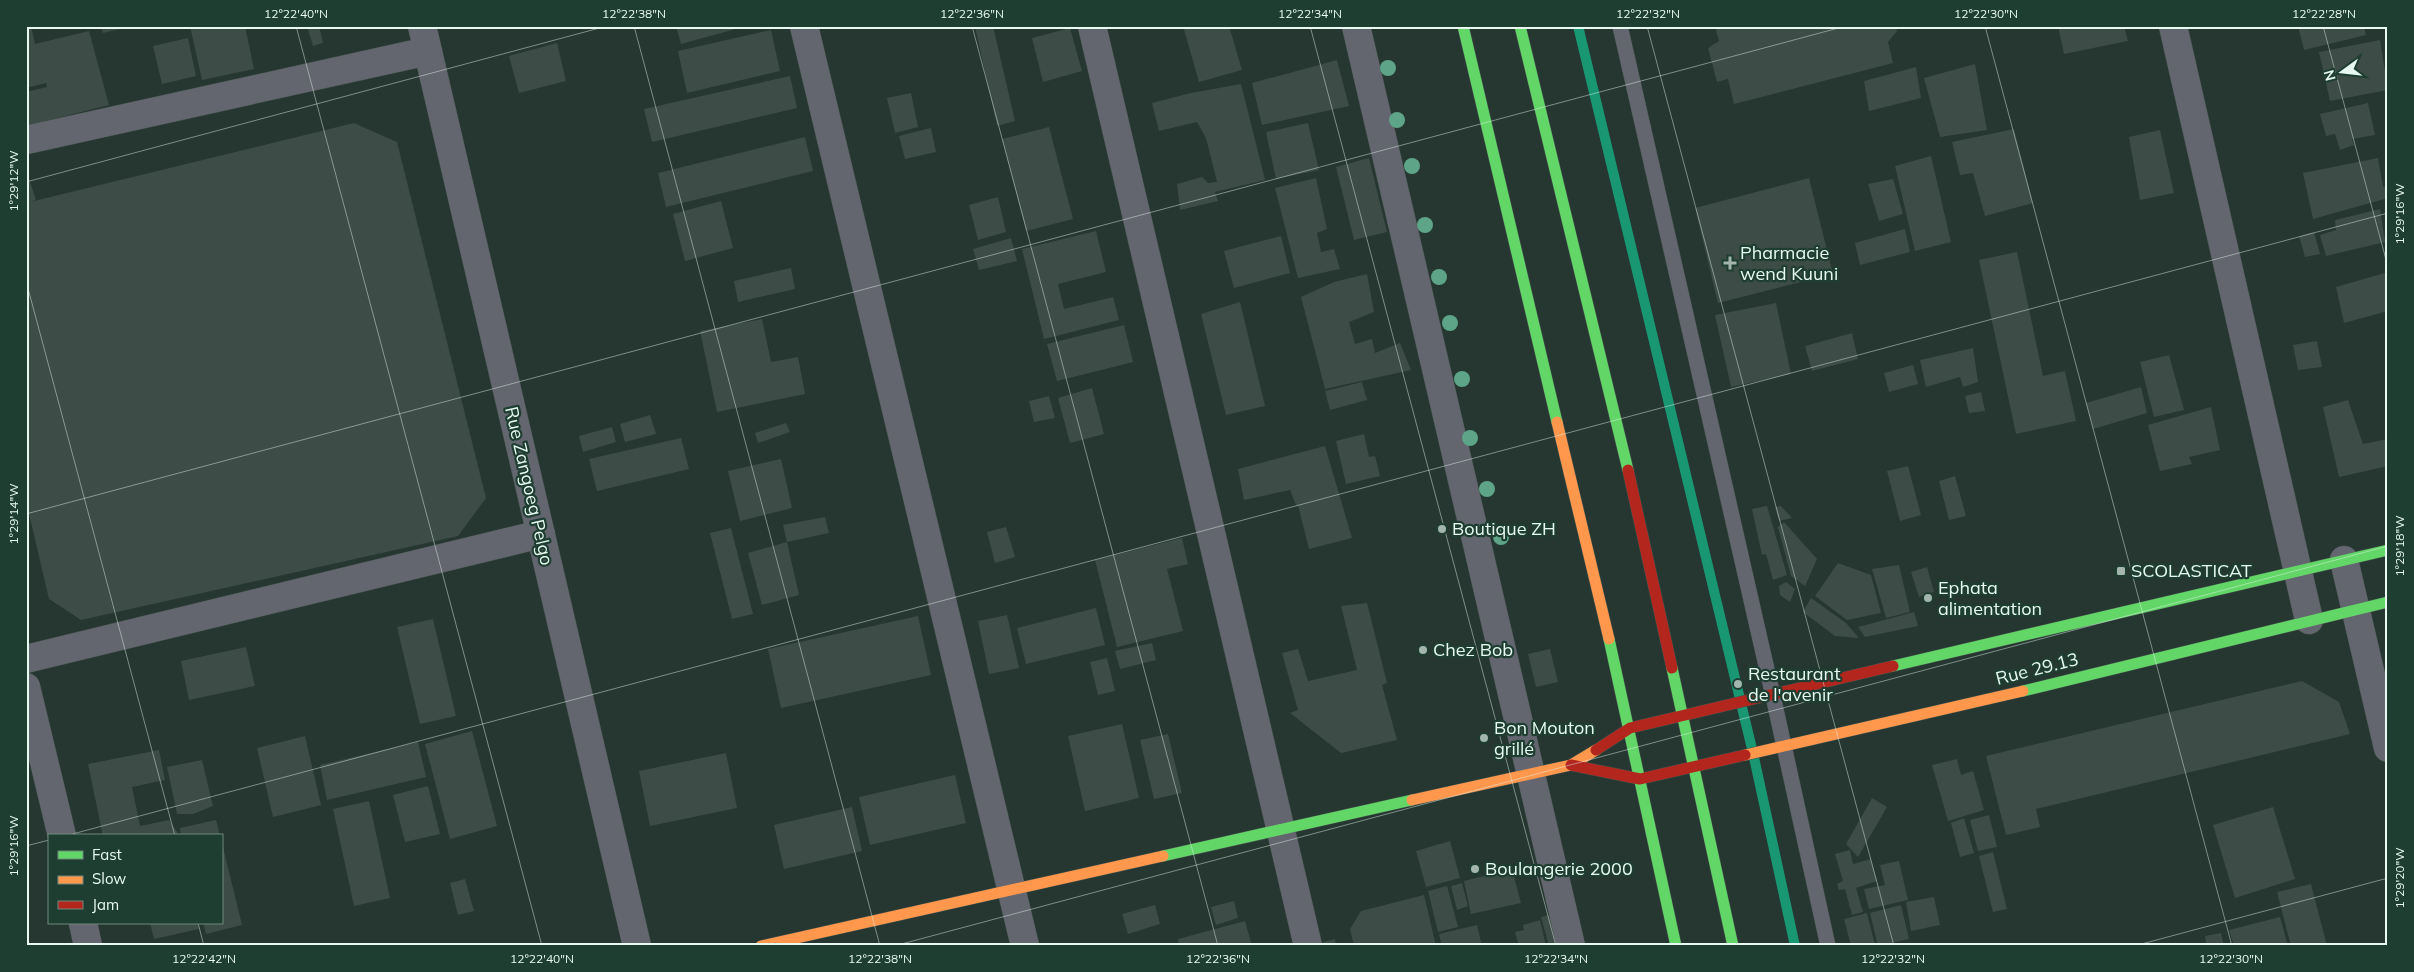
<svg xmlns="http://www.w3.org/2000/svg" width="2414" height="972" font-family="Mulish,sans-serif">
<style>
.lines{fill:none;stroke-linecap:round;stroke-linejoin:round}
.stream{stroke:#199772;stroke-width:10}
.building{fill:#3d4c46}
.lane-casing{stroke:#46544e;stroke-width:16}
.street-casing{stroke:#46544e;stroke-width:29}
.fast-casing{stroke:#46544e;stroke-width:12}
.slow-casing{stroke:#46544e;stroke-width:12}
.jam-casing{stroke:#46544e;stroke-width:12}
.lane{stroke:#64666f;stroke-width:15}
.street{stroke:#64666f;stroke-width:28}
.fast{stroke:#63d668;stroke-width:11}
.slow{stroke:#ff974d;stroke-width:11}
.jam{stroke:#b3261e;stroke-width:11}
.tree{fill:#5da488}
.ticks{fill:none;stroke:#e7f9f0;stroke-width:1;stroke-opacity:0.45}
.poi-dot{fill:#a3b5ad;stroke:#1e3e31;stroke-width:2}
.labels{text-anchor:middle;stroke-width:4.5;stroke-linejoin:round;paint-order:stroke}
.poi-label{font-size:18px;fill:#e7f9f0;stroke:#1e3e31;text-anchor:start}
.street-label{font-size:18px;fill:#e7f9f0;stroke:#1e3e31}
.neatline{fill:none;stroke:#e7f9f0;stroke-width:2}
.ticks-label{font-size:12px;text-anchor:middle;fill:#e7f9f0}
</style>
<rect width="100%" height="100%" fill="#253730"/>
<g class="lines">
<!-- stream -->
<path class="stream" d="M1578,26L1753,753L1795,946"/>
</g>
<!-- building -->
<path class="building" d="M26,26H31L35,44L89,31L109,105L26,126V92L47,87L46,83L26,88Z
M101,26H129V27L103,33Z
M190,26H245L254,69L202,80Z
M307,26H319L323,43L313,46Z
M676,26H743V27L681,44Z
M993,26L1015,121L997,126L975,27Z
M1183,26H1229L1242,70L1199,82Z
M1715,26H1895L1897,31L1888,42L1893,63L1734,104L1728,79L1717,82L1708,48L1719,41Z
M2058,26H2124L2128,41L2064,54Z
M2298,26H2364L2366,35L2304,50Z
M1070,28L1082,71L1043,82L1032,38Z
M771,30L780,71L687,93L678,51Z
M188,38L196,76L162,84L153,46Z
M2380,40L2388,90L2330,101L2319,52Z
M557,43L566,81L519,93L509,56Z
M1337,60L1349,106L1262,125L1252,83Z
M1975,64L1987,130L1940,137L1924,78Z
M1916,67L1921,98L1869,111L1864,81Z
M790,76L797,108L652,142L644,109Z
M1241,84L1265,180L1215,192L1218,201L1180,210L1177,184L1202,177L1208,183L1217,182L1206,138L1197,122L1159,131L1152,103L1191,93Z
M911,93L918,127L895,133L887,98Z
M2368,103L2375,135L2352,139L2354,145L2340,150L2335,134L2326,136L2320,114Z
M354,123L397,142L486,498L458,536L81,620L49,599L26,501V175H28L36,200L30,202Z
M1308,123L1319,170L1276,179L1266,132Z
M1049,127L1073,219L1026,231L1002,139Z
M931,128L936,152L905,159L899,136Z
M2014,129L2033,203L1985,216L1973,173L1960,175L1952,142Z
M2160,130L2174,193L2140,200L2129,137Z
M805,137L813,171L666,207L658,173Z
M1931,156L1951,242L1915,251L1895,166Z
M1369,158L1387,232L1354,240L1336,167Z
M2378,158L2383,187L2388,186V198L2313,219L2303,173Z
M1316,178L1327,229L1317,233L1321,252L1334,249L1340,269L1298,278L1275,188Z
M1809,178L1833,274L1718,303L1695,208Z
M1893,179L1903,214L1879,221L1868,184Z
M998,197L1006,232L978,240L969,205Z
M721,201L733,248L685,261L673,214Z
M2380,209L2385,242L2326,256L2320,235L2336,230L2335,220Z
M1905,229L1910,252L1860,265L1855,243Z
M1096,231L1106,272L1058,284L1064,309L1113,297L1119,320L1044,339L1022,249Z
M2314,232L2320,254L2305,257L2299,236Z
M1281,236L1290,273L1234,288L1224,251Z
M1011,238L1017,261L979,270L973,249Z
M2017,252L2043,376L2065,371L2076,421L2016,434L1979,260Z
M791,268L795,289L738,302L734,281Z
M2388,272V311L2344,323L2336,287Z
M1367,274L1374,312L1349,322L1355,344L1372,339L1375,353L1400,343L1411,370L1325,389L1301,297L1334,282Z
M1240,302L1265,406L1226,415L1201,314Z
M1776,303L1791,374L1731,387L1715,315Z
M762,319L771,362L798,357L805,394L717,412L700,331Z
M1124,325L1133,362L1057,381L1047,344Z
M1852,333L1858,359L1812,371L1805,346Z
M2317,341L2322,367L2298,370L2293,345Z
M1973,348L1978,382L1963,387L1960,377L1926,387L1920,360Z
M2169,355L2184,410L2154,417L2140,362Z
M1913,365L1918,384L1889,392L1884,373Z
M1362,382L1367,400L1330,410L1325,391Z
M2141,387L2147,413L2093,429L2086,403Z
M1092,388L1104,434L1070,443L1058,398Z
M1981,392L1985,411L1969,413L1965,396Z
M1049,396L1055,418L1034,422L1029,401Z
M2348,400L2363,444L2388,439V466L2339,477L2323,407Z
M2211,407L2220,450L2189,457L2192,464L2160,471L2148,425Z
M650,415L656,434L625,442L620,424Z
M786,423L790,432L758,443L755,433Z
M612,427L616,442L583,452L579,436Z
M1364,434L1369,457L1375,456L1380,476L1346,484L1336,441Z
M681,438L689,469L597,491L589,459Z
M1325,446L1352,538L1309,549L1298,505H1296L1290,490L1244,500L1238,469Z
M781,459L792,508L740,521L728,471Z
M1908,466L1921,515L1900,521L1887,471Z
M1955,476L1966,516L1949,520L1939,481Z
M1767,506L1787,575L1773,580L1766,554L1762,555L1752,509Z
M1781,506L1792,518L1779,521L1775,507Z
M825,517L829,533L787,542L783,525Z
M1784,522L1817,559L1805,586L1791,576L1778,527Z
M1006,527L1015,557L995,563L987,532Z
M731,528L753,614L732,619L710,533Z
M1182,538L1188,564L1167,569L1183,631L1117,647L1095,560Z
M787,542L799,595L762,605L748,553Z
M1838,563L1871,575L1881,613L1847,620L1815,596Z
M1899,565L1910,612L1886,618L1872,569Z
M1927,567L1934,592L1919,597L1911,572Z
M1786,582L1795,589L1790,602L1780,595L1779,586Z
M1811,598L1846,623L1859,638L1835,636L1803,612Z
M1367,603L1387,683L1382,685L1397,740L1341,753L1290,713L1298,710L1282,653L1298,649L1308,681L1357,670L1341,606Z
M1096,608L1105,645L1026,664L1017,628Z
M1914,612L1918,626L1865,637L1858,627Z
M1007,615L1019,668L989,674L978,621Z
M918,616L931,675L781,708L768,649Z
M433,619L456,716L420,724L397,627Z
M1152,643L1156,660L1120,669L1115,651Z
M246,647L255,686L189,700L181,661Z
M1550,649L1558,682L1536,687L1528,654Z
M1107,658L1115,691L1098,695L1090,662Z
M2302,681L2339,702L2350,734L2036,809L2040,827L2006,835L1986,756Z
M1122,724L1139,798L1085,811L1068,736Z
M472,731L497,826L450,839L425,744Z
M1168,734L1182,793L1154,799L1140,740Z
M305,736L321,805L273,817L257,748Z
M418,742L426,777L327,800L320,765Z
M159,750L165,780L132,787L140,826L169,820L180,836H103L88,764Z
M726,753L737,808L650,826L639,771Z
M1957,759L1961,775L1973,771L1984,810L1948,821L1932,765Z
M202,760L213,806L193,814H177L167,767Z
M955,775L966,823L870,845L859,797Z
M428,786L440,834L405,842L393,795Z
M1872,798L1887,807L1858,857L1846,844Z
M369,801L390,898L354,906L333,809Z
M852,807L862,851L784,869L774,825Z
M2273,807L2295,879L2235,898L2213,825Z
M1989,815L1997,847L1978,851L1970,820Z
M1964,818L1974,853L1960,857L1951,823Z
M216,820L220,836H181L180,828Z
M1450,841L1460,878L1426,887L1416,851Z
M222,843L242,925L206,934L203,923H221Z
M1850,850L1853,864L1871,859L1877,881L1856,888L1863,912L1852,915L1845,889L1839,890L1837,884L1843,881L1835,854Z
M1993,852L2007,909L1993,912L1979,856Z
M1899,861L1908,900L1869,909L1864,889L1885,885L1880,865Z
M1512,869L1521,903L1471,914L1464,881Z
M465,879L474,911L458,915L450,883Z
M1462,883L1468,906L1457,910L1451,886Z
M2311,884L2327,946H2291L2277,892Z
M1447,886L1458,927L1438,932L1428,891Z
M1424,895L1436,946H1354L1350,929L1361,911Z
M1934,897L1940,925L1911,931L1906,902Z
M1234,901L1238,918L1216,925L1211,907Z
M1155,905L1160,924L1128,934L1122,914Z
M1901,905L1909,939L1878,946L1870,913Z
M1560,912L1570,946H1549L1541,917Z
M1867,913L1875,945L1851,946L1844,919Z
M2280,917L2288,946H2234L2229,930Z
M1540,920L1546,946H1519L1515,932L1524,930L1523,925Z
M1245,921L1252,946H1179L1178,939Z
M150,923H197L199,929L154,939Z
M1477,925L1482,946H1442L1439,934Z
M2221,933L2224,946H2207L2205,936Z
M1335,939L1336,946H1324L1323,942Z"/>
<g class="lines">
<defs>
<path id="lane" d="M1620,26L1773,696L1828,946"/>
<path id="street" d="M422,26L637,946
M804,26L1025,946
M1092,26L1308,946
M1356,26L1571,946
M2173,26L2309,620
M26,140L428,51
M2344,560L2388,748
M26,659L541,534
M26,687L62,836
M83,923L88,946"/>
<path id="fast" d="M1463,26L1557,422
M1520,26L1628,470
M1609,639L1676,946
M1893,666L2388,550
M1672,668L1733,946
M2023,691L2388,602
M1163,856L1412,800"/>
<path id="slow" d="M1557,422L1609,639
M1745,755L2023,691
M1412,800L1571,765L1596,750
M761,946L1163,856"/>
<path id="jam" d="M1628,470L1672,668
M1596,750L1630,728L1893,666
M1571,765L1640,779L1745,755"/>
</defs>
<!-- lane casing -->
<use href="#lane" class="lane-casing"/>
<!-- street casing -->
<use href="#street" class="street-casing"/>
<!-- fast casing -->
<use href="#fast" class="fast-casing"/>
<!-- slow casing -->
<use href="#slow" class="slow-casing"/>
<!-- jam casing -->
<use href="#jam" class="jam-casing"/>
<!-- lane -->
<use href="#lane" class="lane"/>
<!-- street -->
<use href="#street" class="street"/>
<!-- fast -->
<use href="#fast" class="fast"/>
<!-- slow -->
<use href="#slow" class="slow"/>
<!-- jam -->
<use href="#jam" class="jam"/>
</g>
<!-- trees -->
<g class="tree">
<circle cx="1388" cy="68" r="8"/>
<circle cx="1397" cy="120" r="8"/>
<circle cx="1412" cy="166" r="8"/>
<circle cx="1425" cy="225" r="8"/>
<circle cx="1439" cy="277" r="8"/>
<circle cx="1450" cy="323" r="8"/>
<circle cx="1462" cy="379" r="8"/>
<circle cx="1470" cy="438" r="8"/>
<circle cx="1487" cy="489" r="8"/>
<circle cx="1501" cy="537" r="8"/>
</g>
<!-- ticks -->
<path class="ticks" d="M296,26L542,946M634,26L880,946M972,26L1218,946M1310,26L1556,946M1647,26L1894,946M1985,26L2232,946M2323,26L2388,267M26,182L607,26M26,281L175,836M26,514L1846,26M65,836L2388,213M26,846L49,840M198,923L204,946M894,946L2388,546M2134,946L2388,878"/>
<!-- markers -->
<g class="poi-dot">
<path d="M1727.5 255.5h5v5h5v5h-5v5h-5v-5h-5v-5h5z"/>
<circle cx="1442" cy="529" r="5"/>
<rect x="2116" y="566" width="10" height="10" rx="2.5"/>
<circle cx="1928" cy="598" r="5"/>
<circle cx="1423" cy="650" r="5"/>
<circle cx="1738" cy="684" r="5"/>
<circle cx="1484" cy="738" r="5"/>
<circle cx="1475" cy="869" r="5"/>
</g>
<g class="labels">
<!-- poi labels -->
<g class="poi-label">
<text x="1740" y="259">Pharmacie<tspan x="1740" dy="21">wend Kuuni</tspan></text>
<text x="1452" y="535">Boutique ZH</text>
<text x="2131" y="577">SCOLASTICAT</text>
<text x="1938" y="594">Ephata<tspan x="1938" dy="21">alimentation</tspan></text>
<text x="1433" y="656">Chez Bob</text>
<text x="1748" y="680">Restaurant<tspan x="1748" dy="21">de l'avenir</tspan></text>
<text x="1494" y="734">Bon Mouton<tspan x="1494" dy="21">grillé</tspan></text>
<text x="1485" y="875">Boulangerie 2000</text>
</g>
<!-- street labels -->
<g class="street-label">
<text transform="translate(529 486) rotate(77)" y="6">Rue Zangoeg Pelgo</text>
<text transform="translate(2037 669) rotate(-14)" y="6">Rue 29.13</text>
</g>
</g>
<!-- border -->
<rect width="2414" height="972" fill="none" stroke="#1e3e31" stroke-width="55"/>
<!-- legend -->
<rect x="48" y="834" width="175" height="90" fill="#1e3e31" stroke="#6e897d"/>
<rect x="58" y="851" width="25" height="8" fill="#63d668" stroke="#6e897d"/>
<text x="92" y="860" font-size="15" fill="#e7f9f0">Fast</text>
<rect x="58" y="876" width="25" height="8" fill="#ff974d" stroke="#6e897d"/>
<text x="92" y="884" font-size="15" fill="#e7f9f0">Slow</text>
<rect x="58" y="901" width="25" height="8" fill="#b3261e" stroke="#6e897d"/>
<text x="92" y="910" font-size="15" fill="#e7f9f0">Jam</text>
<!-- north arrow -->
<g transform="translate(2342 72) rotate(255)" stroke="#1e3e31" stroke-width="4" paint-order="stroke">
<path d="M0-4L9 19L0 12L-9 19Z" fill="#e7f9f0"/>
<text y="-8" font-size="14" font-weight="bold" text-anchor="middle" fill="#e7f9f0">N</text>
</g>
<rect x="28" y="28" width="2358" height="916" class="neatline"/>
<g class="ticks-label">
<text x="296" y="18">12°22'40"N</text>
<text x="634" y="18">12°22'38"N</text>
<text x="972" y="18">12°22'36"N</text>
<text x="1310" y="18">12°22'34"N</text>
<text x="1648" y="18">12°22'32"N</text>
<text x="1986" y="18">12°22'30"N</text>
<text x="2324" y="18">12°22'28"N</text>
<text transform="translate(14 181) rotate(-90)" y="4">1°29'12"W</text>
<text transform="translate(2400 214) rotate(-90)" y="4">1°29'16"W</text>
<text transform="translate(14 514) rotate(-90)" y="4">1°29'14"W</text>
<text transform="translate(2400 546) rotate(-90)" y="4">1°29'18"W</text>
<text transform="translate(14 846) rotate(-90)" y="4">1°29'16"W</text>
<text transform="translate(2400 878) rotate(-90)" y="4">1°29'20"W</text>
<text x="204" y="963">12°22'42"N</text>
<text x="542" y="963">12°22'40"N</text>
<text x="880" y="963">12°22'38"N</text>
<text x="1218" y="963">12°22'36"N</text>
<text x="1556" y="963">12°22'34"N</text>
<text x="1893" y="963">12°22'32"N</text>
<text x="2231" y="963">12°22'30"N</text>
</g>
</svg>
